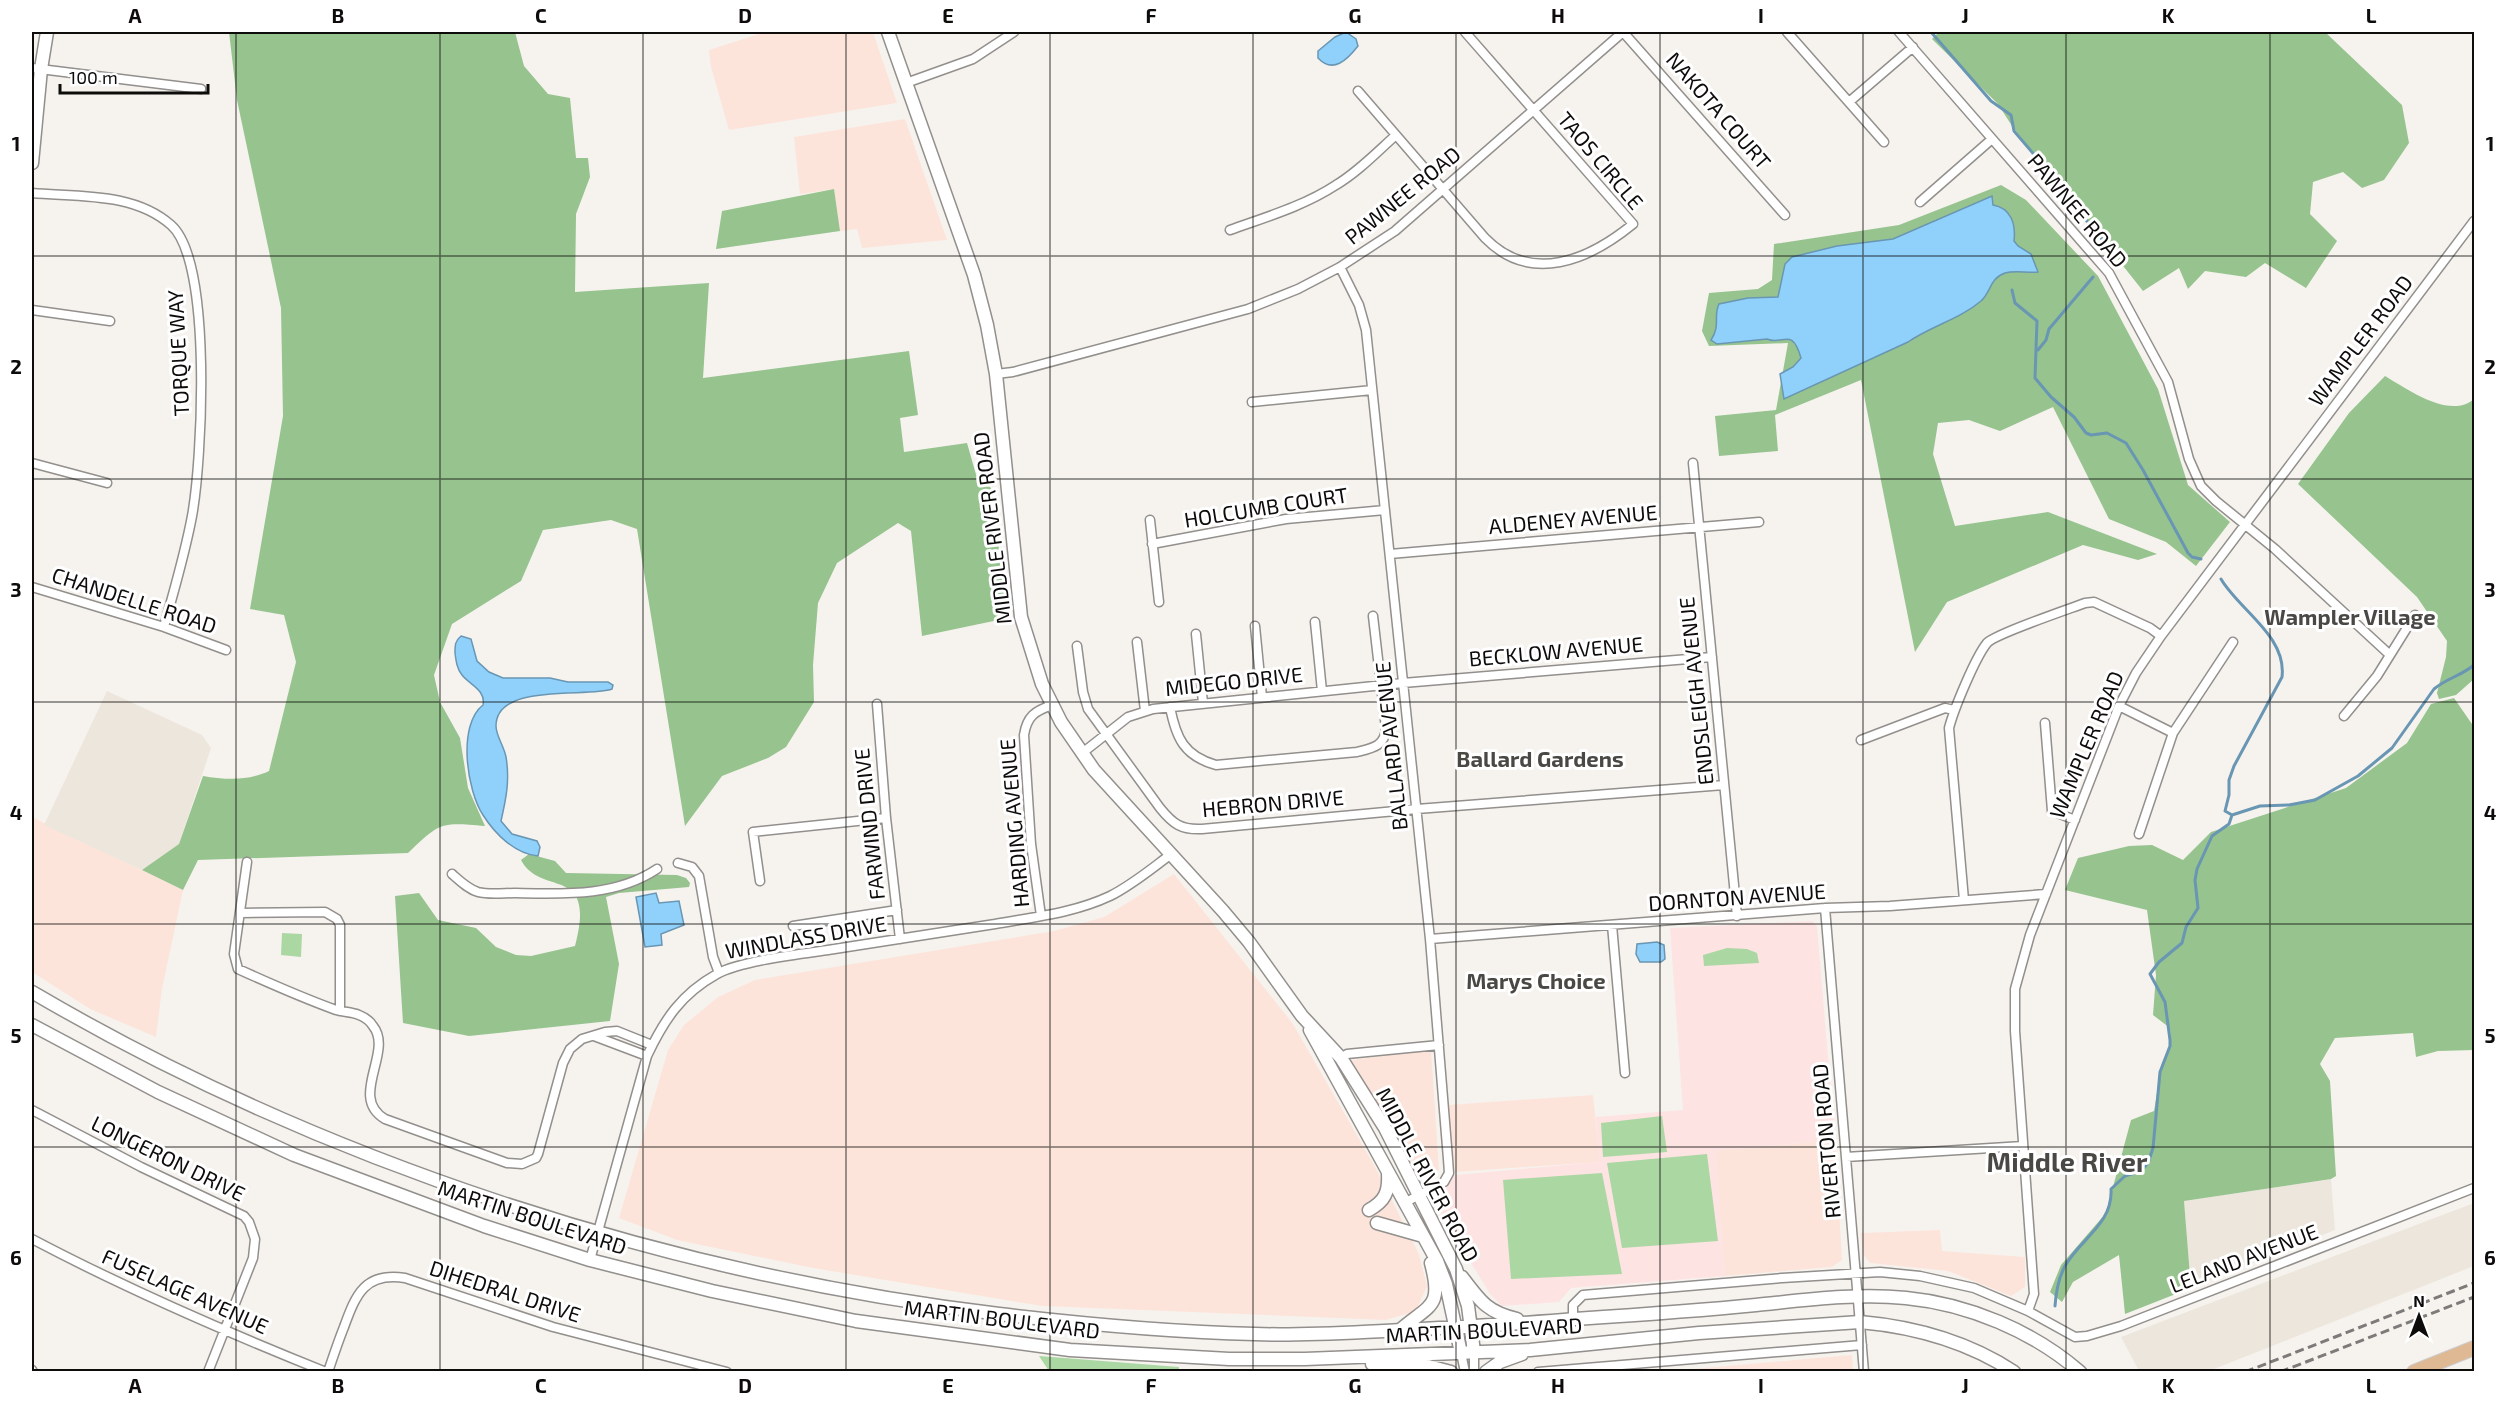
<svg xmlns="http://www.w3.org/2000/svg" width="2506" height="1403" font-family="'Exo 2',sans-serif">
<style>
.commercial{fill:#fde4db}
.built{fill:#ede6dc}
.education{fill:#fee3e3}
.green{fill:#abd7a3}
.forest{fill:#96c38e}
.water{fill:#90d1fb;stroke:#6996b3;stroke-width:1.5}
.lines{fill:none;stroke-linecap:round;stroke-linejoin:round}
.stream{stroke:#6996b3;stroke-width:3}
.street-casing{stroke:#928f8c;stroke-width:11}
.secondary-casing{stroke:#928f8c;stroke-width:15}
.primary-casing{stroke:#cfcece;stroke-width:16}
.street{stroke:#fff;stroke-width:8}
.secondary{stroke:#fff;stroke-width:12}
.primary{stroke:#dfb993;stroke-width:14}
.rail{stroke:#7d7b79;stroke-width:3;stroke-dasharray:9 4.5;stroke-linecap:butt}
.grid{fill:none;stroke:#0d0c0b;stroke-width:1.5;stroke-opacity:0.55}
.labels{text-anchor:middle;stroke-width:6;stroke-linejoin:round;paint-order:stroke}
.street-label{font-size:21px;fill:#0d0c0b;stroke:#fff}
.neighbourhood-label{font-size:22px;font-weight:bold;fill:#4a4845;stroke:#fff}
.district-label{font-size:27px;font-weight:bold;fill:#4a4845;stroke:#fff}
.neatline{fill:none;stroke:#0d0c0b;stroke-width:2}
.grid-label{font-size:20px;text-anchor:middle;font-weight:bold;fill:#0d0c0b}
</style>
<rect width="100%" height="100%" fill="#f6f3ef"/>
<!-- commercial -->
<path class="commercial" d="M765,32H873L897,103L729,130L711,67L709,50Z
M905,119L947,240L862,248L857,229L840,231L834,189L800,194L794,137Z
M32,817L183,890L162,989L156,1037L90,1009L32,972Z
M1174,874L1293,1024L1374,1165L1419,1254L1427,1286L1416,1311L1386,1320L1042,1306L813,1268L677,1240L619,1218L668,1050L684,1025L718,997L755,980L1054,931L1104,917Z
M1431,1049L1439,1170L1422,1177L1346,1061Z
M1593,1095L1600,1162L1455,1172L1448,1105Z
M1835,1140L1842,1260L1832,1267L1725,1276L1715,1151Z
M1940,1230L1942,1251L2025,1257V1287L2011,1296L1948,1271L1870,1263L1863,1254L1861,1233Z
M1852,1355L1853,1371H1670Z"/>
<!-- built -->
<path class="built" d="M107,691L202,735L211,748L179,844L142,870L44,825Z
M2331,1179L2335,1230L2191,1288L2184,1201Z
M2474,1203V1266L2209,1371H2139L2121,1337Z"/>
<!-- education -->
<path class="education" d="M1812,921L1817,926L1835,1140L1716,1151L1725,1276L1571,1288L1559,1302L1502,1306L1490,1294L1440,1212L1438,1200L1455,1175L1599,1162L1596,1117L1683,1110L1670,928Z"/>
<!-- green -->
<path class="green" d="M282,933L302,934L301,957L281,955Z
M1727,948L1747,949L1757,953L1759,963L1704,966L1703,955Z
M1662,1116L1667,1152L1603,1157L1601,1123Z
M1707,1154L1718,1241L1622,1248L1607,1163Z
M1602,1173L1622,1274L1511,1279L1503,1180Z
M1039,1356L1179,1367V1371H1049Z"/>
<!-- forest -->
<path class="forest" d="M229,32H515L524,66L548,94L570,98L576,158H588L590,177L576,214L575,292L709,283L703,378L909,351L918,415L900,418L904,452L967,443L977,478L991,488L1008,618L922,636L911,531L898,523L837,563L818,603L813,665L814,702L786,747L768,758L722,776L685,826L637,529L611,520L543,530L521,581L452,624L434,675L440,702L460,738L468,788L485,826C441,822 440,822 408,853L198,860L183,890L142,870L179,844L203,776C226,780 248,781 269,771L296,662L284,615L250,609L283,416L281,308L237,100Z
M1939,32H2325L2402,105L2409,143L2384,180L2362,188L2343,172L2313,182L2310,214L2337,241L2306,288L2265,263L2246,277L2205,271L2188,289L2179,268L2143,291L2012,126L1998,104L1932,39Z
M2001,185L2026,200L2098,276L2158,389L2188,485L2230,522L2196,566L2166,542L2109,519L2053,407L2000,431L1969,420L1938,423L1933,454L1955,526L2048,512L2157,554L2138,560L2083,545L1947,602L1915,652L1861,380L1775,415L1778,451L1719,456L1715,416L1776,410L1788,343L1709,346L1702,331L1709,293L1758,289L1772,280L1774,244L1899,225Z
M834,189L840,231L716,249L722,211Z
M2385,376C2407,389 2450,420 2474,399V679L2456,695L2439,699L2437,693L2446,657L2447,641L2417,597L2298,484L2349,413Z
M2454,698L2474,727V1050L2438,1051L2416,1057L2413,1033L2335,1038L2320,1064L2330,1081L2336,1176L2331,1179L2184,1201L2191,1288L2125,1314L2119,1255L2073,1282L2062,1302L2050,1292L2061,1265L2106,1213L2131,1120L2154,1111L2162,1063L2171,1046L2170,1028L2153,1015L2156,975L2147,910L2065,890L2078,858L2129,846L2152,845L2183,860L2211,832L2346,788L2407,743L2431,704Z
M529,854L555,861L566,873L677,875L686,878L690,883L689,887L619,893L606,897L619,964L610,1021L469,1036L403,1023L395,896L419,893L438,920L476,928L496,947L516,955L531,956L575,946C597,863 541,898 521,860Z"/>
<!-- water -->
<path class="water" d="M1346,32L1356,39L1358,46C1347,60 1333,74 1318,58V51L1335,37Z
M1992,196L1993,205C2011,208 2016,224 2014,241L2018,246L2031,254L2038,272C2027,273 2015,270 2005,273C1990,278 1991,292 1981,301C1960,319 1931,326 1908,342L1784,399L1780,374L1793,367L1801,358C1792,326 1783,346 1767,339L1717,344L1711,340C1721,325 1713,316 1719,304L1748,298L1778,297L1785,264L1792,257L1837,246L1893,239Z
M461,636L471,639L477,661L489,672L503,678H550L568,682H608L613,685L612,689C588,698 496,682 496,726C496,736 504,746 506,757C510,780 506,799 501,821L512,834L537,841L540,847L538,856C515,854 495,834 483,815C467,791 457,725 483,705C486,690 470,685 462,675C457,669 456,661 455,653C455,645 455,641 461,636Z
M656,893L659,903L679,901L684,925L661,934L662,945L645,947L636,897Z
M1657,942L1664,945L1665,959L1661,962H1640L1636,954L1637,944Z"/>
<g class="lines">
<!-- stream -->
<path class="stream" d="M1931,32L1991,101L2011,115L2014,131L2076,204L2086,220L2111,250L2112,253L2109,258
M2012,290L2015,303L2037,321L2035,378L2051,397L2074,417L2086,433L2091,435L2107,433L2126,443L2143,470L2188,553L2192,557L2201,559
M2038,350L2046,340L2049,329L2093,277
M2221,579C2239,610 2287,636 2282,677L2234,766L2229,780V795L2225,811L2232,815
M2232,815L2260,806L2289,805L2315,800L2358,776L2392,748L2434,689C2447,678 2461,676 2474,665
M2055,1306C2056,1292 2058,1279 2065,1266C2081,1238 2113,1224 2111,1189L2125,1176L2141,1171L2148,1163L2153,1148L2160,1072L2170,1046V1040L2165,1002L2150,974L2159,962L2182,943L2186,927L2198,908L2195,880L2197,869L2212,836L2229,824L2232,815"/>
<defs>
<path id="street" d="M1623,32L1785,215
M1787,32L1884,142
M1899,32L2109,273L2168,382L2189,459L2201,486L2216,501L2275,549L2390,655
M32,68L201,89
M906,83L973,59L1014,32
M1358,91L1485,238C1531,285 1589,260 1633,224L1465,32
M1849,102L1913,47
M32,193C78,197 134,192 171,225C213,262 202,462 192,516C185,554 174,590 164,627
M1920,202L1992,139
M1230,230C1266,217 1304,206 1336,185C1358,172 1377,152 1396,135
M1340,267L1359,305L1366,330L1430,939L1448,1159L1449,1173L1444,1182L1406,1202
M32,310L110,321
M996,374L1013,372L1248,309L1298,289L1340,267L1395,231L1623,32
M1252,402L1372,390
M32,463L107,483
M1693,463L1737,916
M1150,520L1159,602
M1152,544L1286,519L1385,510
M1390,554L1759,522
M32,587L164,627L226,650
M1315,622L1322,691
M1255,626L1262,697
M1196,634L1203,703
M1137,642L1145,711
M1077,646L1083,692L1088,709L1160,808C1173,824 1181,830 1202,829L1417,809L1724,785
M877,704L886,818L900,939
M2119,706L2173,733
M1170,707C1176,738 1184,756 1216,765L1357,752C1373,748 1385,746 1386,728L1373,616
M2344,716L2377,676L2415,615
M2045,723L2052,811L2075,820
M1861,740L1945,708L1954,710
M1081,754L1128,717L1153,709L1403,683L1712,657
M2139,834L2173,733L2233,642
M247,862L234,954L238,969C271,984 303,998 336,1010C343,1012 352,1012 359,1015C364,1017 370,1021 373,1026C394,1052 348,1097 385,1119L507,1163L522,1164L536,1158L538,1154L563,1063L570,1049L582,1039L605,1032L617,1031L652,1045
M678,863L692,867L699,876L713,957L719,973
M452,874C460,881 468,889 478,892C489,895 504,893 515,893C564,894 615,897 657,869
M760,881L753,832L886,818
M1964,900L1949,728C1954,709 1975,658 1987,643C1995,634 2069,609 2085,603L2094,602L2150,628L2161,636
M1825,908L1864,1372
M241,913L325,912L337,919L340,925V1011
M1041,916L1031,844L1024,735C1027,716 1035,711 1052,705
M1612,925L1625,1073
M793,926L897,910
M1430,939L1825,908L1890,906L2046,894
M594,1036L647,1056
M1341,1058L1347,1054L1439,1045
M32,1110L141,1167L244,1216L249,1222L255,1239L253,1258L208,1372
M1846,1157L2023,1146
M32,1239C127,1289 226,1332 326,1372
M590,1260L647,1056C664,1020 681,994 717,974C740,961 800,954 828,950C884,941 940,933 995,924C1034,917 1074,913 1110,896C1132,885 1151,869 1170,855
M2028,1311L2034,1294L2015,1031V989L2030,935L2119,706L2136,673L2161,636L2474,221
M1573,1320V1305L1583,1295L1782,1278L1880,1272L1920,1276L1974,1288L2028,1311L2075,1337L2087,1336L2121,1326L2474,1188
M1474,1352V1372
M1461,1353L1465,1372
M32,1370L33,1372
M328,1372C333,1357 338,1342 344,1327C356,1294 365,1272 405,1278L553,1327L727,1372
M1538,1372L1862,1345"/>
<path id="secondary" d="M888,32L974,275L987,325L996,374L1021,617L1042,684L1061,722L1094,770L1223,911L1249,942L1302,1016L1341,1058L1385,1128L1456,1269L1468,1306L1474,1352
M32,163L41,69L47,32
M32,992C321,1162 666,1274 999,1314C1084,1324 1169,1332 1255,1334C1305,1336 1355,1332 1404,1330C1461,1327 1518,1324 1575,1319C1636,1315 1696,1311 1756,1305C1806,1300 1856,1293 1906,1298C1968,1304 2033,1331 2080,1372
M32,1025L158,1092L294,1155L484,1226L590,1260L712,1291L856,1321L1070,1350L1229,1359H1305L1530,1350L1699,1333L1860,1322C1916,1327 1967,1341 2014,1372
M1310,1030L1437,1261L1446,1284L1461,1353
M1369,1210C1385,1201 1389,1192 1388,1174
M1377,1223L1423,1236
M1462,1277C1480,1301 1487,1312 1517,1319
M1400,1330C1430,1304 1443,1308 1431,1263
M1372,1364L1428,1366L1451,1372
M1486,1372L1500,1362L1522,1354"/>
<path id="primary" d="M2414,1372L2474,1348"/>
</defs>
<!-- street casing -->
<use href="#street" class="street-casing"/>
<!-- secondary casing -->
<use href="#secondary" class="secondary-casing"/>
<!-- primary casing -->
<use href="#primary" class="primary-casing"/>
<!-- street -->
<use href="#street" class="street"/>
<!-- secondary -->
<use href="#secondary" class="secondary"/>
<!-- primary -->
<use href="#primary" class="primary"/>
<!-- rail -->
<path class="rail" d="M2245,1372L2474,1283
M2280,1372L2474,1297"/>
</g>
<!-- grid -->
<path class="grid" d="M236,32V1372M440,32V1372M643,32V1372M846,32V1372M1050,32V1372M1253,32V1372M1456,32V1372M1660,32V1372M1863,32V1372M2066,32V1372M2270,32V1372M32,256H2474M32,479H2474M32,702H2474M32,924H2474M32,1147H2474"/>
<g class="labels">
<!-- street labels -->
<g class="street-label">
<text transform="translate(1718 111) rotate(49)" y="7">NAKOTA COURT</text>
<text transform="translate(1600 161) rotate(50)" y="7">TAOS CIRCLE</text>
<text transform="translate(1403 196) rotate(-39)" y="7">PAWNEE ROAD</text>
<text transform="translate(2077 211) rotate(50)" y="7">PAWNEE ROAD</text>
<text transform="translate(2361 341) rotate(-53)" y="7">WAMPLER ROAD</text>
<text transform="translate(179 353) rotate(-93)" y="7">TORQUE WAY</text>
<text transform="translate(1266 508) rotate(-9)" y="7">HOLCUMB COURT</text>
<text transform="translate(1573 520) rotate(-5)" y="7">ALDENEY AVENUE</text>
<text transform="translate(993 528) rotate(-97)" y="7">MIDDLE RIVER ROAD</text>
<text transform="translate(134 601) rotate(18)" y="7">CHANDELLE ROAD</text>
<text transform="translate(1556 652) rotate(-5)" y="7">BECKLOW AVENUE</text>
<text transform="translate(1234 682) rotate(-6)" y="7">MIDEGO DRIVE</text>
<text transform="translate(1697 691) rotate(-96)" y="7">ENDSLEIGH AVENUE</text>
<text transform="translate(2087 745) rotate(-67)" y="7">WAMPLER ROAD</text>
<text transform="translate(1392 746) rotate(-96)" y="7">BALLARD AVENUE</text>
<text transform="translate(1273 804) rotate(-5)" y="7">HEBRON DRIVE</text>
<text transform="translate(1015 823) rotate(-95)" y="7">HARDING AVENUE</text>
<text transform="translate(870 824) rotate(-96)" y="7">FARWIND DRIVE</text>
<text transform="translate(1737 898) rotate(-4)" y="7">DORNTON AVENUE</text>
<text transform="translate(806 938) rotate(-10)" y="7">WINDLASS DRIVE</text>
<text transform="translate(1827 1141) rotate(-95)" y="7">RIVERTON ROAD</text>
<text transform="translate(168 1159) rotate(26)" y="7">LONGERON DRIVE</text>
<text transform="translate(1427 1175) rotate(62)" y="7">MIDDLE RIVER ROAD</text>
<text transform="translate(532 1218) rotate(18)" y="7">MARTIN BOULEVARD</text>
<text transform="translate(2244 1259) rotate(-21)" y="7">LELAND AVENUE</text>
<text transform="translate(185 1292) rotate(24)" y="7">FUSELAGE AVENUE</text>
<text transform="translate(505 1292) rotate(18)" y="7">DIHEDRAL DRIVE</text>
<text transform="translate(1002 1320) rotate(7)" y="7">MARTIN BOULEVARD</text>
<text transform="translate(1484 1331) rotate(-3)" y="7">MARTIN BOULEVARD</text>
</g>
<!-- neighbourhood labels -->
<g class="neighbourhood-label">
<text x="2350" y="625">Wampler Village</text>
<text x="1540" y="767">Ballard Gardens</text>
<text x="1536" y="989">Marys Choice</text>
</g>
<!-- district labels -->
<g class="district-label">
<text x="2067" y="1172">Middle River</text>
</g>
</g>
<!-- border -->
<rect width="2506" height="1403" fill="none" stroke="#ffffff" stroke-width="66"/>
<!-- north arrow -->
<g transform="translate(2419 1316)" stroke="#ffffff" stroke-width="4.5" paint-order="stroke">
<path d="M0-4.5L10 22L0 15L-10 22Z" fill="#0d0c0b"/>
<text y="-9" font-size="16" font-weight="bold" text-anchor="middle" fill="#0d0c0b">N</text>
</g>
<!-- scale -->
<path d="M60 84v9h148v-9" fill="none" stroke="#0d0c0b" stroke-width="3"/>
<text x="69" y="84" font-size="18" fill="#0d0c0b" stroke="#ffffff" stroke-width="4.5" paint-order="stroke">100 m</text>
<rect x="33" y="33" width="2440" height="1337" class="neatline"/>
<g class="grid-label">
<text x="135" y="23">A</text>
<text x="338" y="23">B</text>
<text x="541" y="23">C</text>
<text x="745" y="23">D</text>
<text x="948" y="23">E</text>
<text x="1151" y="23">F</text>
<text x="1355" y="23">G</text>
<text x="1558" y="23">H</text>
<text x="1761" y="23">I</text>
<text x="1965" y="23">J</text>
<text x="2168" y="23">K</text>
<text x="2371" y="23">L</text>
<text x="16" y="151">1</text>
<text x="2490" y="151">1</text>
<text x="16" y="374">2</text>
<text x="2490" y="374">2</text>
<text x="16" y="597">3</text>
<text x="2490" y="597">3</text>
<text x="16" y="820">4</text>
<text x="2490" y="820">4</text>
<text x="16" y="1043">5</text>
<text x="2490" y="1043">5</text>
<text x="16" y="1265">6</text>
<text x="2490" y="1265">6</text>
<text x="135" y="1393">A</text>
<text x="338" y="1393">B</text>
<text x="541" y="1393">C</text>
<text x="745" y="1393">D</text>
<text x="948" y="1393">E</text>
<text x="1151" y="1393">F</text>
<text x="1355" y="1393">G</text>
<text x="1558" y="1393">H</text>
<text x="1761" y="1393">I</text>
<text x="1965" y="1393">J</text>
<text x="2168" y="1393">K</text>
<text x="2371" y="1393">L</text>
</g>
</svg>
